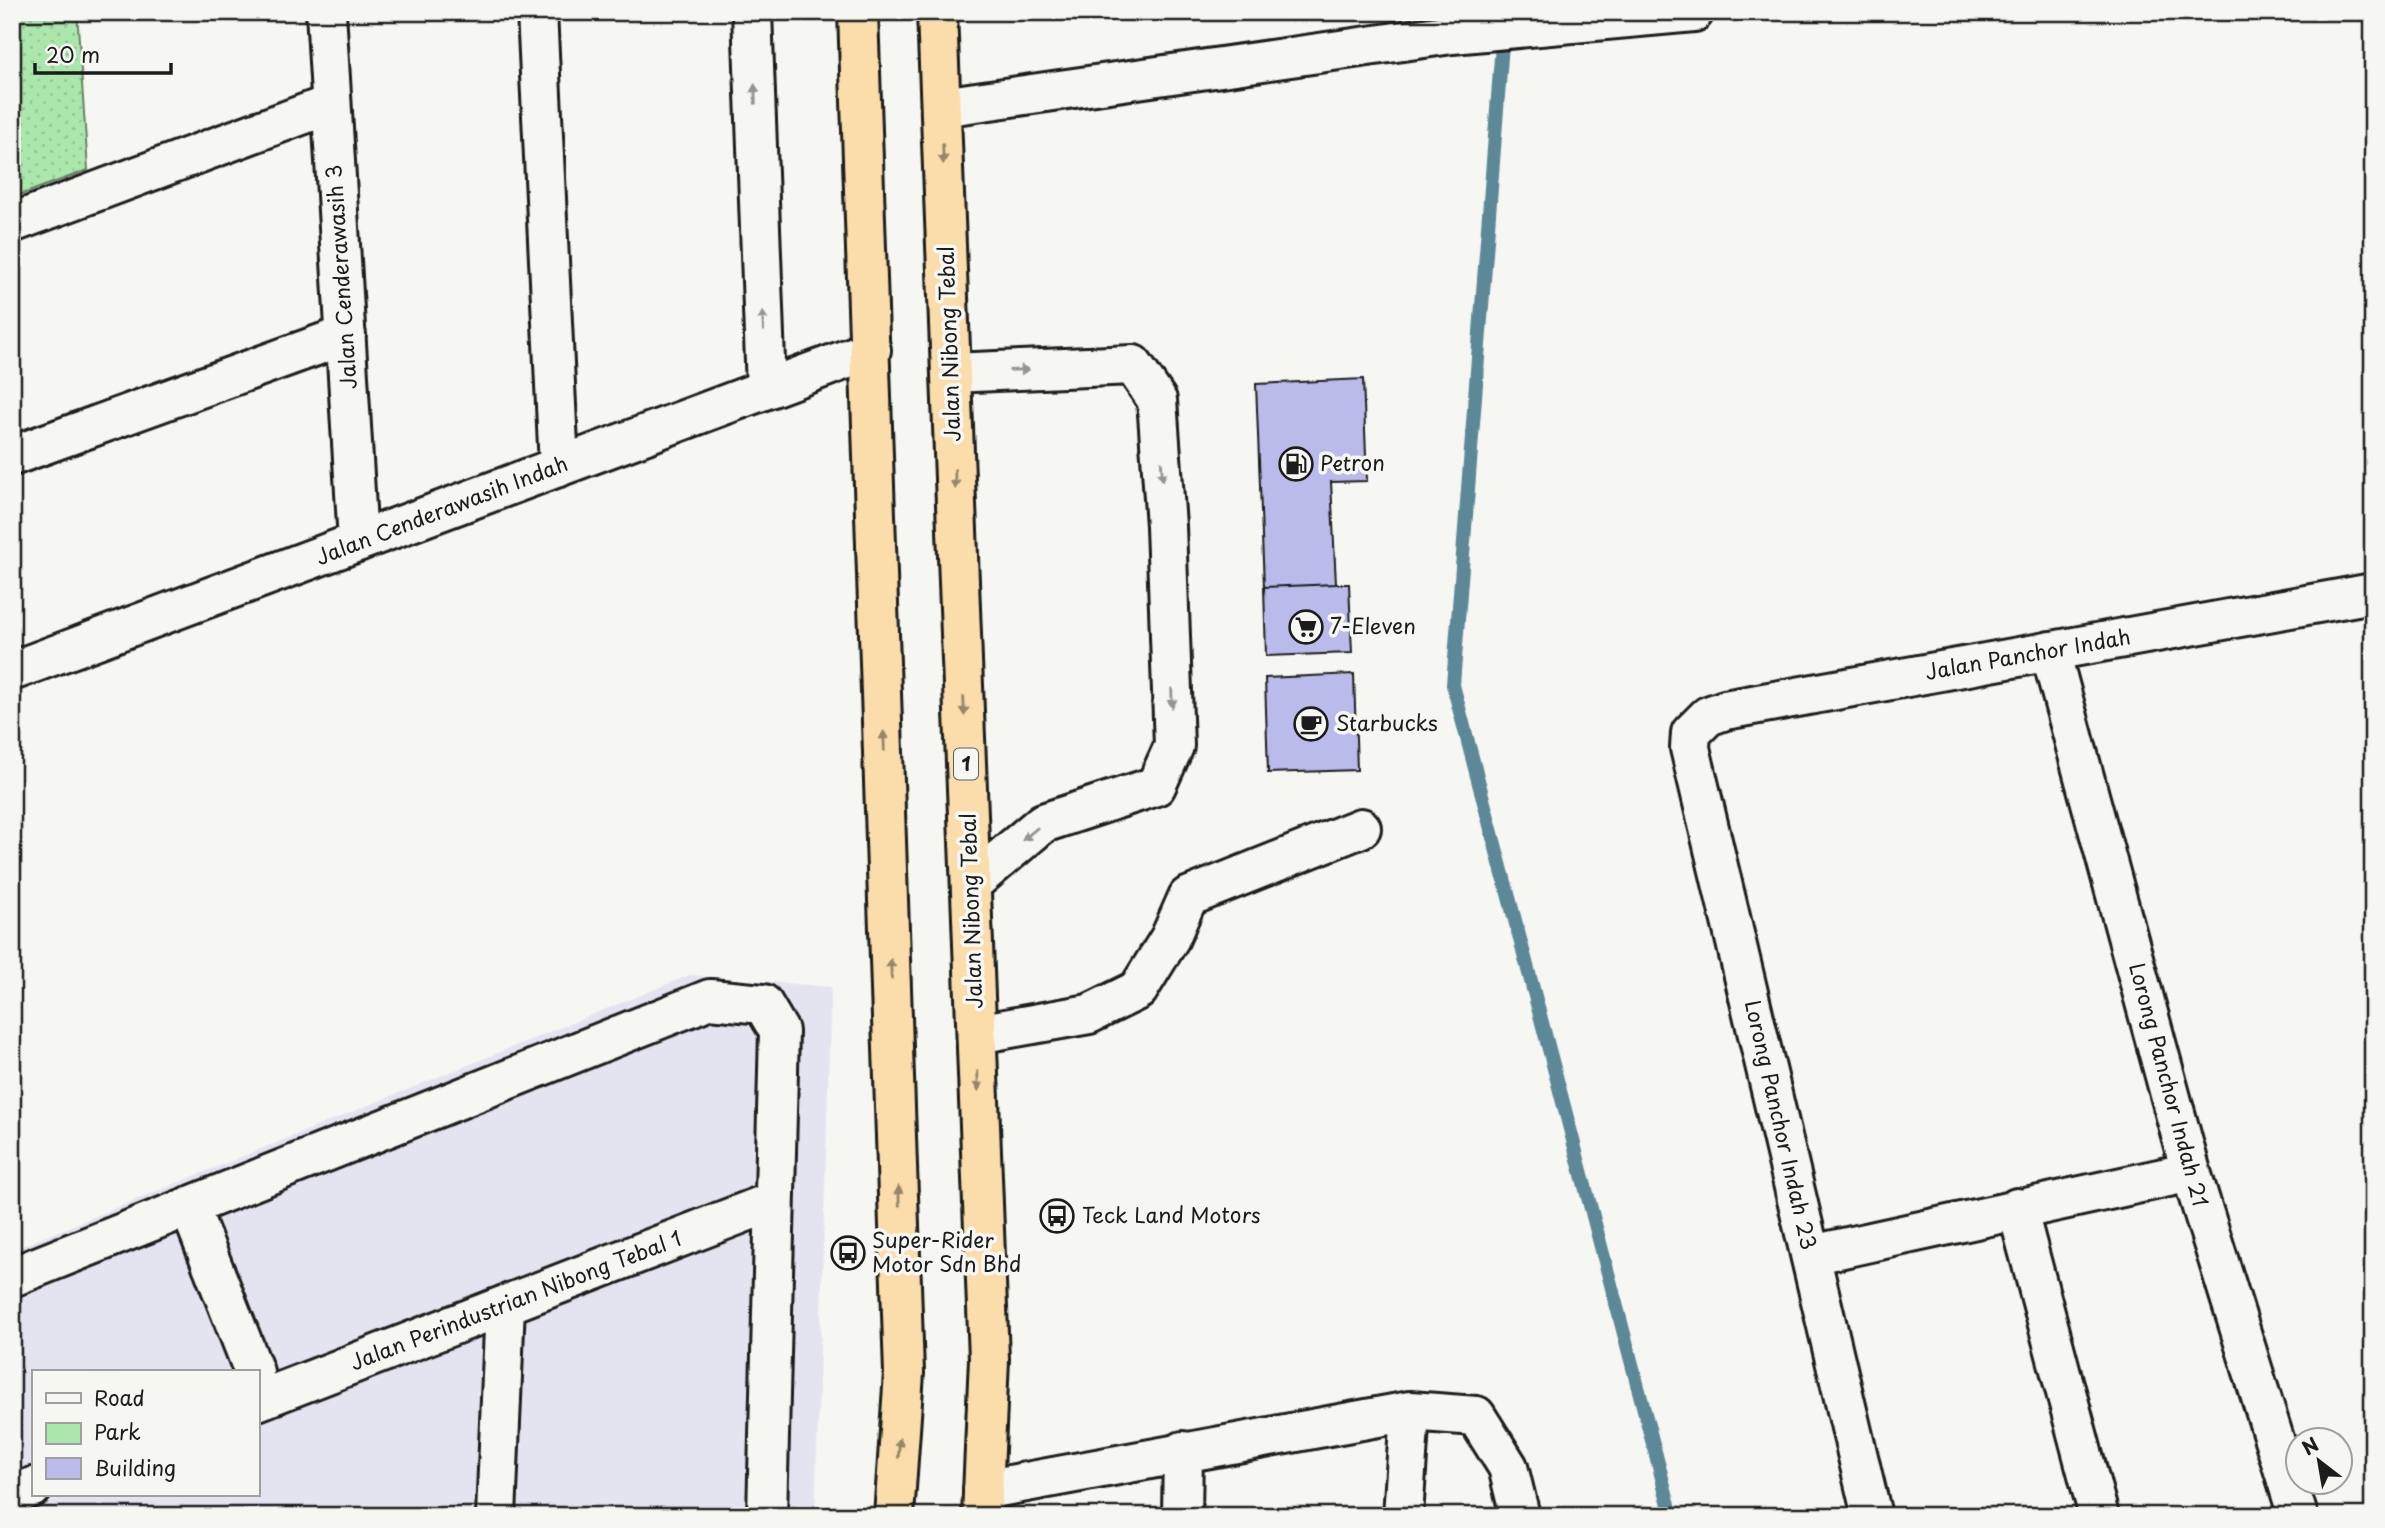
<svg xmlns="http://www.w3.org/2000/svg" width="2385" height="1528" font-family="'Playpen Sans',sans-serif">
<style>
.built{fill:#e4e4f0;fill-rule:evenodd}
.green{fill:url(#green-dots);stroke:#648264;stroke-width:2}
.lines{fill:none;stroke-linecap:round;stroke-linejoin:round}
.stream{stroke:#5d8897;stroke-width:14}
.building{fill:#babaeb;stroke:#1c1c1c;stroke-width:2}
.minor-casing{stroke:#1c1c1c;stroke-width:44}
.highway-casing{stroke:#1c1c1c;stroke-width:44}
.minor{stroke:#f6f6f2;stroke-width:38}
.highway{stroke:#faddab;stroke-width:38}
.oneway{fill:#949492}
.oneway2{fill:#96866b}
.labels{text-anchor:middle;stroke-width:7;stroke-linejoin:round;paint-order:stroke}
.shield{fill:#f6f6f2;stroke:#5d5d5c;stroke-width:2}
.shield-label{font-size:19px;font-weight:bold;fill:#1c1c1c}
.street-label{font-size:21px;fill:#1c1c1c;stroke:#f6f6f2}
.poi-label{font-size:21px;fill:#1c1c1c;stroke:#f6f6f2;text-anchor:start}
</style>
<defs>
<pattern id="green-dots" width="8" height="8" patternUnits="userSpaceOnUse" patternTransform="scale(1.75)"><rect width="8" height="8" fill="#abe7ad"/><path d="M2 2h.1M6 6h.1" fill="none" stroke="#93c694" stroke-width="1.8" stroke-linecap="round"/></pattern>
</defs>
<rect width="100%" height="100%" fill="#f6f6f2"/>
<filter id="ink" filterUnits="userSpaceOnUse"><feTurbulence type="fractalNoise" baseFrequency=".0143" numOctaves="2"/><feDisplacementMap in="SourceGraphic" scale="14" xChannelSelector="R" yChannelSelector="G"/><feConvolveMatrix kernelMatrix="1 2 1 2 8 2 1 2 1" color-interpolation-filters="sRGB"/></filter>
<g filter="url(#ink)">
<!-- built -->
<path class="built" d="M690,975L831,987L815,1516H12V1250ZM33,1372H257V1495H33Z"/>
<!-- green -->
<path class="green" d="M12,12H77L88,170L12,198Z"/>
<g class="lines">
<!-- stream -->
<path class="stream" d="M1503,31L1453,685L1672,1516"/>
</g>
<!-- building -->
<path class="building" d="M1363,379L1367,481L1331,482L1336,584L1264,587L1256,384Z
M1336,584H1349L1352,653L1266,656L1264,587Z
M1354,674L1357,770L1268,773L1265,678Z"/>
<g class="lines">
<defs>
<path id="minor" d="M326,12L358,542
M537,12L559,467
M752,12L766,389
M941,107L1452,34L1694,12
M12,223L331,104
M951,373L1133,365L1157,400L1166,526L1174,746L1156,786L1043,823L971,884
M12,456L346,335
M2050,651L2191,1172L2298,1516
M12,671L871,350
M977,1034L1089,1014L1138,990L1170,938L1188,897L1361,828
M189,1206L254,1372
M2017,1208L2099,1516
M1811,1255L2191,1172
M12,1277L710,999L763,1004L779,1031L767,1516
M257,1401L774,1201
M983,1490L1410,1411L1476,1416L1508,1467L1520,1516
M12,1495L33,1487
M496,1516L505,1305
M1182,1516L1183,1451
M1403,1516L1410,1411
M1872,1516L1690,748L1691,733L1708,716L1725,710L2373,593"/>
<path id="highway" d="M858,12L904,1373L894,1516
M937,12L989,1359L982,1516"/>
</defs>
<!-- minor casing -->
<use href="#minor" class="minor-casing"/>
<!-- highway casing -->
<use href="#highway" class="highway-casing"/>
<!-- minor -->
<use href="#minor" class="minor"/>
<!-- highway -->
<use href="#highway" class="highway"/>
</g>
<!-- one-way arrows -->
<defs><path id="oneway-solid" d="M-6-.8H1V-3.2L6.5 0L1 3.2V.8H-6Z" transform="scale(1.75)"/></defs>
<g class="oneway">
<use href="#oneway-solid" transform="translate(755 94) rotate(-92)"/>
<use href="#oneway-solid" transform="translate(763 321) rotate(-92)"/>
<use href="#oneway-solid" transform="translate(1019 370) rotate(-2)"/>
<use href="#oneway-solid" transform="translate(1162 471) rotate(86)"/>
<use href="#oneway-solid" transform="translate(1172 698) rotate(88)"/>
<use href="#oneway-solid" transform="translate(1030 834) rotate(140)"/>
</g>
<g class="oneway2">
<use href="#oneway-solid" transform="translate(943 154) rotate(88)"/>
<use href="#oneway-solid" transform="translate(955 479) rotate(88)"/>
<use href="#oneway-solid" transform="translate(964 706) rotate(88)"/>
<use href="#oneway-solid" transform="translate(884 741) rotate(-92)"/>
<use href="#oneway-solid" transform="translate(891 969) rotate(-92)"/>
<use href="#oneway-solid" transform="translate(978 1081) rotate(88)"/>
<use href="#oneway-solid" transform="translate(899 1196) rotate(-92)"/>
<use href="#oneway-solid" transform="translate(899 1448) rotate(-86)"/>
</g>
</g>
<!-- icons -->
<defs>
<symbol id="fuel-ring" viewBox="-11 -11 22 22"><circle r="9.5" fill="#f6f6f2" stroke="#1c1c1c" stroke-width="1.5"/><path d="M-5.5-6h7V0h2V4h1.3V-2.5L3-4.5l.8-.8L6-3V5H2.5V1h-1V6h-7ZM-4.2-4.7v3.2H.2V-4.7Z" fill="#1c1c1c"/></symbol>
<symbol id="supermarket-ring" viewBox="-11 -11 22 22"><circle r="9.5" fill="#f6f6f2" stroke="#1c1c1c" stroke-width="1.5"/><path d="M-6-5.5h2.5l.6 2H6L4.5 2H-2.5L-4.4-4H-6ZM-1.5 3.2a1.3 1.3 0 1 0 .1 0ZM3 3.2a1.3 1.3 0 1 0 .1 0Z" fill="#1c1c1c"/></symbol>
<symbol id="cafe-ring" viewBox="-11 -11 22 22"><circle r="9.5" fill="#f6f6f2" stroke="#1c1c1c" stroke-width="1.5"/><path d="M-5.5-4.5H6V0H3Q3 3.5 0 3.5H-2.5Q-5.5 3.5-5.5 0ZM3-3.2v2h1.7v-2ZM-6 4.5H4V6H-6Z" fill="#1c1c1c"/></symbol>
<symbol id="bus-ring" viewBox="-11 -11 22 22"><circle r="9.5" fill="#f6f6f2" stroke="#1c1c1c" stroke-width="1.5"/><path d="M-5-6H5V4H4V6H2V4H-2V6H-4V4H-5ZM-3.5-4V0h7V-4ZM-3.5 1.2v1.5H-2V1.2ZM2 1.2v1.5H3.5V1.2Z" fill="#1c1c1c"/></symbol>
</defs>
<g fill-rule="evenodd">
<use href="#fuel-ring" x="1277" y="445" width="38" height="38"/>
<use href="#supermarket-ring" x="1287" y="608" width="38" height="38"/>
<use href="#cafe-ring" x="1292" y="705" width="38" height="38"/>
<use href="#bus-ring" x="1038" y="1197" width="38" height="38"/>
<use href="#bus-ring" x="829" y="1234" width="38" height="38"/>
</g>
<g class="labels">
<!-- shield labels -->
<rect class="shield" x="954" y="748.5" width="24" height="31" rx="5"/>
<g class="shield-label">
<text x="966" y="771">1</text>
</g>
<!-- street labels -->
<g class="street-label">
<text transform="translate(342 277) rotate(-94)" y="7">Jalan Cenderawasih 3</text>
<text transform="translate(950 344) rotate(-92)" y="7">Jalan Nibong Tebal</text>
<text transform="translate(442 511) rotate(-21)" y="7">Jalan Cenderawasih Indah</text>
<text transform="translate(2028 655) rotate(-10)" y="7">Jalan Panchor Indah</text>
<text transform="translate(972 911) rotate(-92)" y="7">Jalan Nibong Tebal</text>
<text transform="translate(2168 1085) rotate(75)" y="7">Lorong Panchor Indah 21</text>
<text transform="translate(1780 1125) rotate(77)" y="7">Lorong Panchor Indah 23</text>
<text transform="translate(516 1301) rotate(-21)" y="7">Jalan Perindustrian Nibong Tebal 1</text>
</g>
<!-- poi labels -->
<g class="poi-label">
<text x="1320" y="471">Petron</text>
<text x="1330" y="634">7-Eleven</text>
<text x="1336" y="731">Starbucks</text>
<text x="1082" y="1223">Teck Land Motors</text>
<text x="872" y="1248">Super-Rider<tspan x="872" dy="24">Motor Sdn Bhd</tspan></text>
</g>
</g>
<!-- margin -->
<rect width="2385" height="1528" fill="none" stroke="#f6f6f2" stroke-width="42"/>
<rect x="21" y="21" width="2343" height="1486" fill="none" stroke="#1c1c1c" stroke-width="2.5" filter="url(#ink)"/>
<!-- legend -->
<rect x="32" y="1370" width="228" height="126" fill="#f6f6f2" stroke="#9f9f9c" stroke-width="2"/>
<rect x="46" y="1393" width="35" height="10" fill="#f6f6f2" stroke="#9f9f9c" stroke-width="2"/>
<text x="94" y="1406" font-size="21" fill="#1c1c1c">Road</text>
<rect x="46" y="1423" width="35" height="21" fill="#abe7ad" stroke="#9f9f9c" stroke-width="2"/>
<text x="94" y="1440" font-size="21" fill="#1c1c1c">Park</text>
<rect x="46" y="1458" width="35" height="21" fill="#babaeb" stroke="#9f9f9c" stroke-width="2"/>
<text x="94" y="1476" font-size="21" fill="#1c1c1c">Building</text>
<!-- north arrow -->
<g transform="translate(2319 1461) rotate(329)"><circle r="33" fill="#f6f6f2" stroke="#9f9f9c" stroke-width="2"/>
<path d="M0-5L12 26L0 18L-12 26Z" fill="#1c1c1c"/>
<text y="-10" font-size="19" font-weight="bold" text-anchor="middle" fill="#1c1c1c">N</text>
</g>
<!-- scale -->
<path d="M35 63v10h136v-10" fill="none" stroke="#1c1c1c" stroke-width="3.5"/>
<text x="46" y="63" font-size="21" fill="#1c1c1c" stroke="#f6f6f2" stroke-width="5" paint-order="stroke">20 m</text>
</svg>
